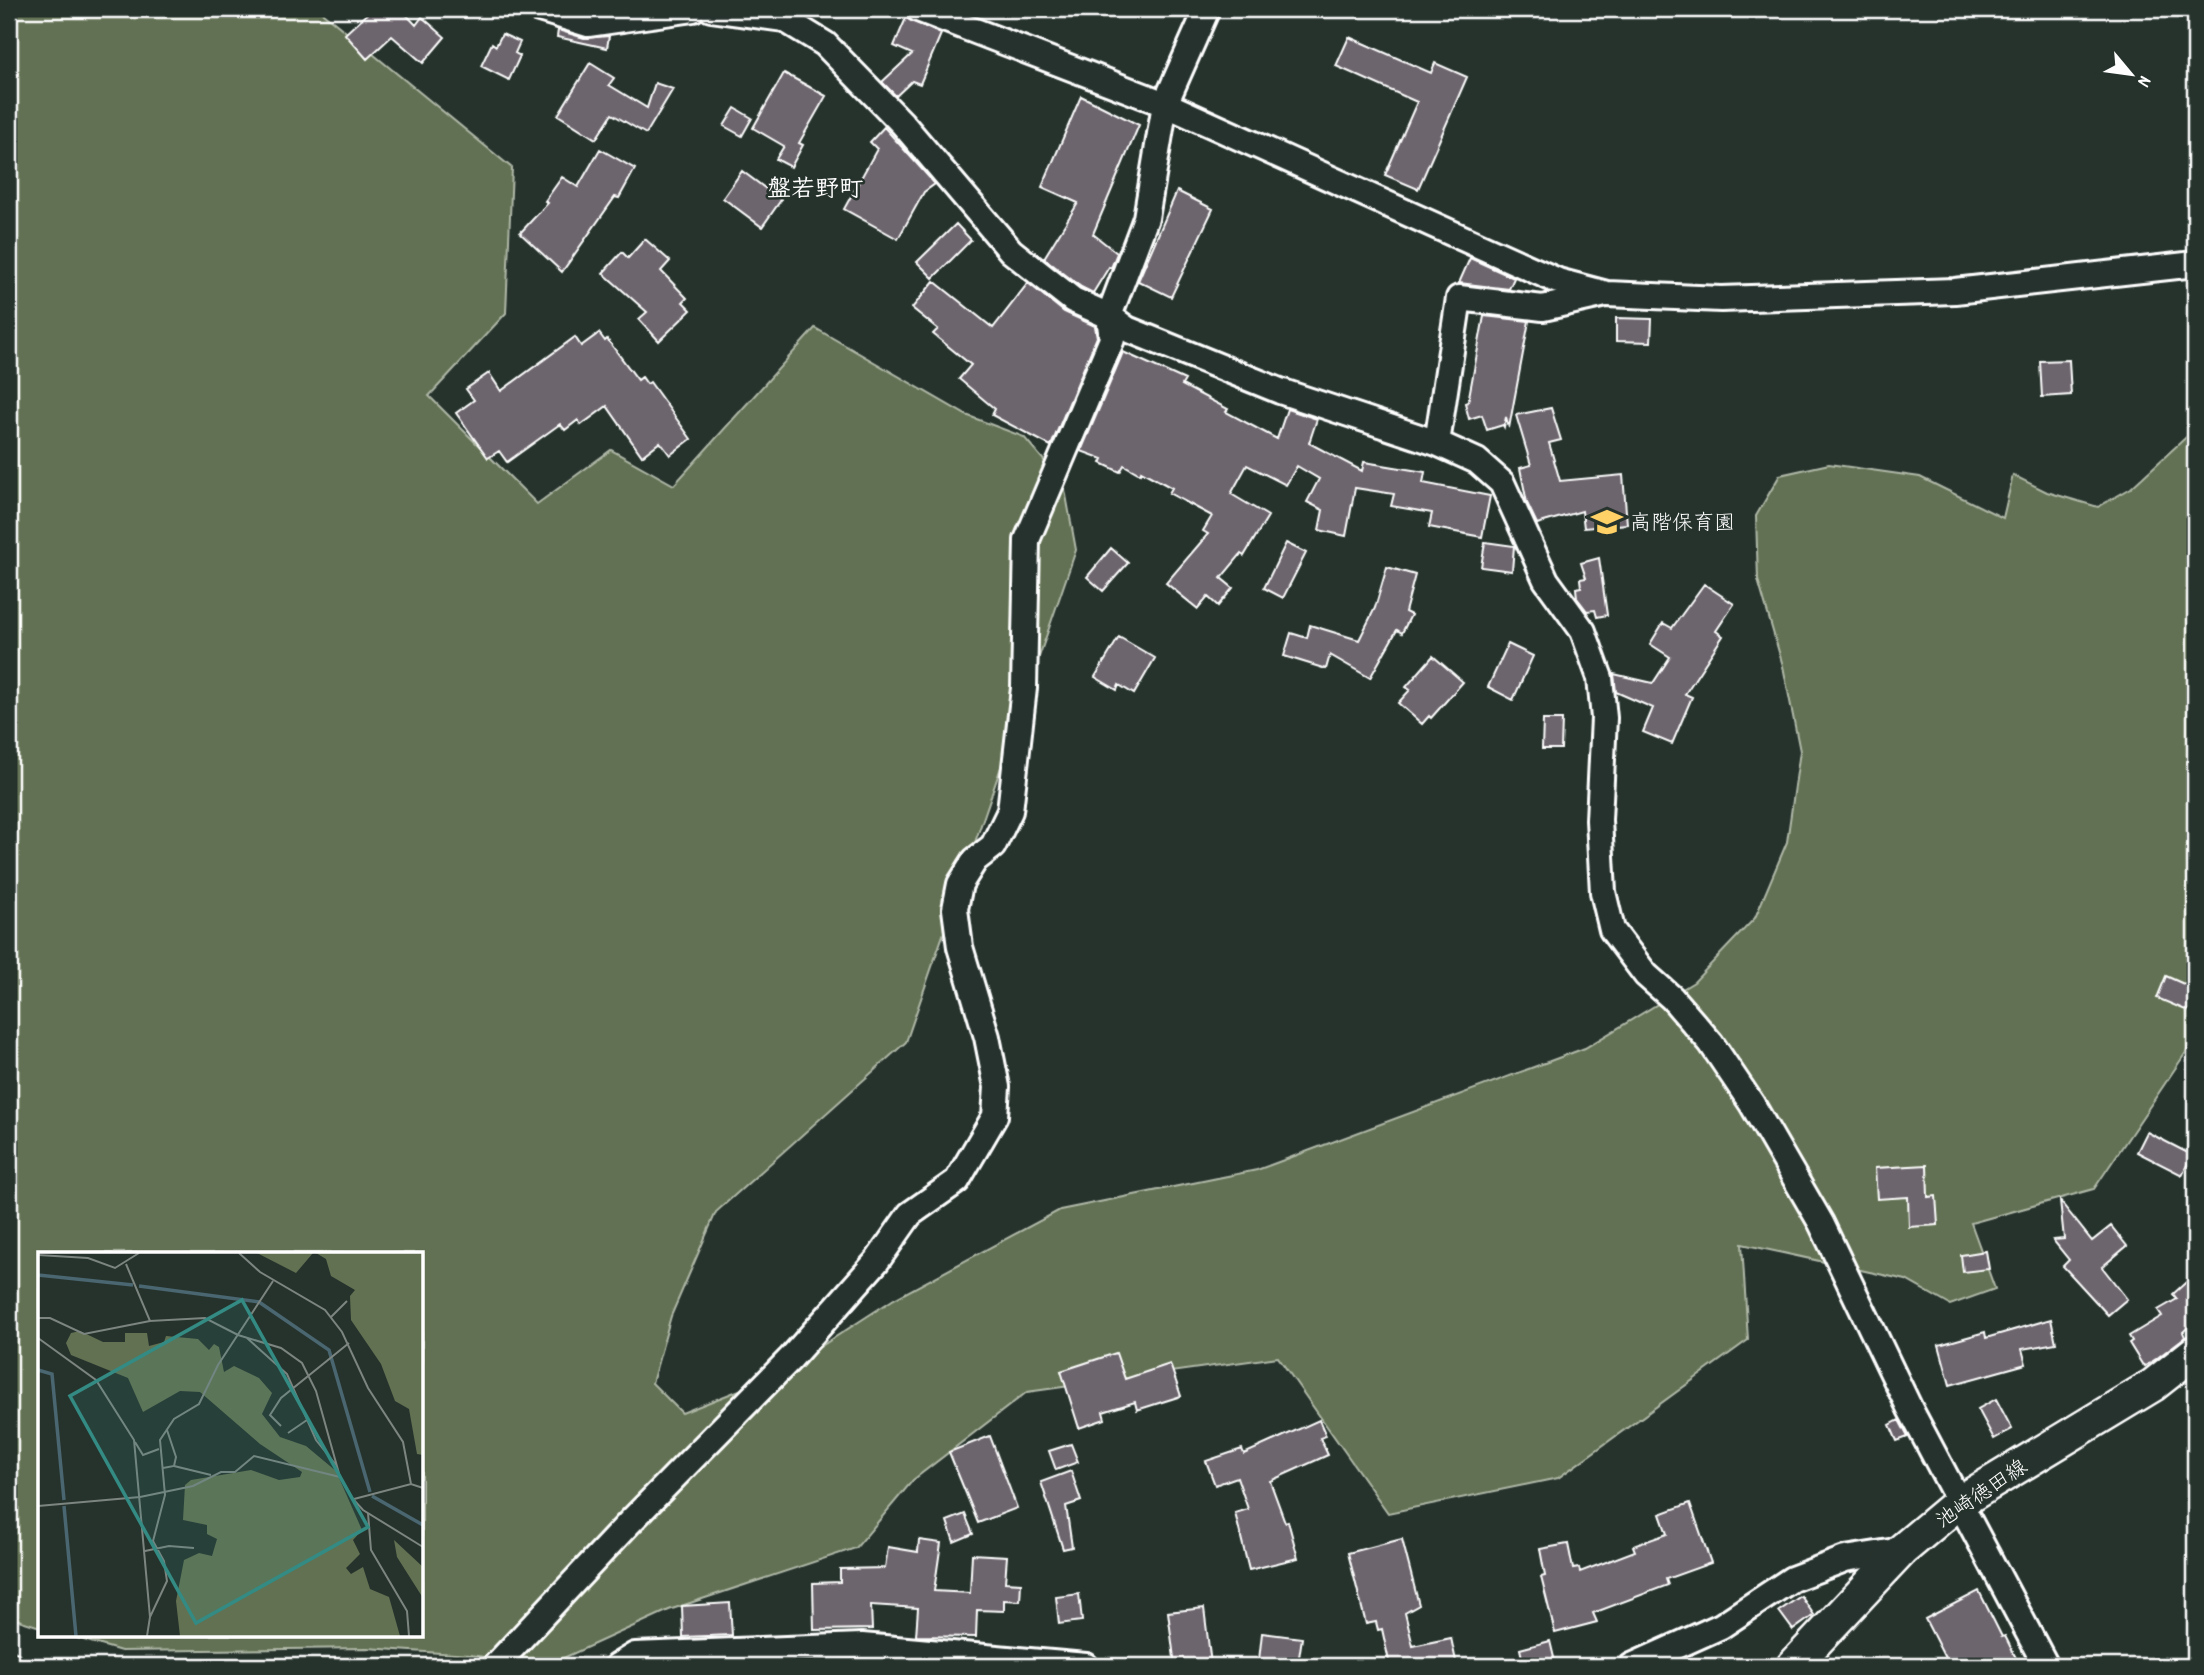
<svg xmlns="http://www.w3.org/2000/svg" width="2204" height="1675" font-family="Dekko,'Klee One',sans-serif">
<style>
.green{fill:#627152;stroke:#b0b8a8;stroke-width:2}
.building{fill:#6d656d;stroke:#fff;stroke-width:2}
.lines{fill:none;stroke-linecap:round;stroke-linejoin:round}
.minor-casing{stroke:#fff;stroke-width:30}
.major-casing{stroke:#fff;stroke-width:37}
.minor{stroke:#26332d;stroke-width:24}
.major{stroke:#26332d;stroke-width:32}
.labels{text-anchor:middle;stroke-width:5;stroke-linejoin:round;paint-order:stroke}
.poi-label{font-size:21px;fill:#fff;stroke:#26332d;text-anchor:start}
.street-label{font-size:21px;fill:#fff;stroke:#26332d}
.quarter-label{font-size:24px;font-weight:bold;fill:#fff;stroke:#26332d}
.inset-river{fill:none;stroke:#4a6670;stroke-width:3.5}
.inset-road{fill:none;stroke:#7d8581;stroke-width:2}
.view{fill:#338b84;fill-opacity:0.15;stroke:#338b84;stroke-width:3.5}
.inset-edge{fill:none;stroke:#fff;stroke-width:3.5}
</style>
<rect width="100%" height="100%" fill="#26332d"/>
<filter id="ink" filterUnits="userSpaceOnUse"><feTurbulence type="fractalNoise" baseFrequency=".0143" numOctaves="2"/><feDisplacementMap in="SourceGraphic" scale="14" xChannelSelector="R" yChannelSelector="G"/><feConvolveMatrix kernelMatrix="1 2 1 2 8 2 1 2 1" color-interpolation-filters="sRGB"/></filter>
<g filter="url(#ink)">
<!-- green -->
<path class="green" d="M9,9H318L512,168L506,313L429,396L537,504L611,450L674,485L815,328L966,415L1024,437L1064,484L1076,550L906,1042L716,1212L671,1316L652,1383L682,1413L775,1376L894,1299L1060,1210L1257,1170L1585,1048L1694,982L1755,918L1787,842L1800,751L1783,666L1758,580L1756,516L1780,475L1829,464L1920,477L2003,518L2013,475L2047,492L2098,507L2131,488L2195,429V1039L2094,1189L1971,1223L1995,1289L1950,1305L1906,1280L1742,1244L1748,1340L1558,1478L1388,1513L1278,1357L1027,1392L913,1480L856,1548L669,1610L546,1666L470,1655L367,1648L121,1651L67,1635H422V1253H40V1627L9,1617Z"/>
<!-- building -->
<path class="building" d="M372,9H401L416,25L422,17L445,37L423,63L392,36L367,59L345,34Z
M906,18L941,34L920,84L912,81L896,96L882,82L912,54L894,46Z
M558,30L584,38L609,36L607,48L557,37Z
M502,34L520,42L515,53L520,56L509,80L481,66L492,43L496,46Z
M1349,37L1431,73L1435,63L1467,77L1418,189L1385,175L1417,102L1336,66Z
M590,63L614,78L609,85L647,108L655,83L673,89L646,134L612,114L596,139L558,115Z
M784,73L826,96L799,143L803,145L791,167L776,159L784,146L753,128Z
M1081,96L1139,125L1093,234L1117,253L1111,268L1109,267L1093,293L1081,287L1044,258L1078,203L1042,187Z
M735,108L752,118L742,136L724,126Z
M884,127L935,184L924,192L898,239L844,209L877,149L870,142Z
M600,149L635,169L619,198L615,197L562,272L520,233L548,203L545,201L562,177L578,187Z
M742,171L781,200L762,227L723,198Z
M1177,191L1213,209L1171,297L1138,281Z
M956,224L971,240L933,278L917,262Z
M645,239L670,261L661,271L687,298L683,302L691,310L659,341L639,319L647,312L603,273L622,252L628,258Z
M1470,258L1514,278L1509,289L1459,283Z
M934,281L993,328L1028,283L1064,312L1095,326L1097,337L1051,446L992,415L995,409L959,379L971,365L933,334L938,329L912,308Z
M1484,316L1529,321L1509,428L1506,417L1504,427L1503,425L1487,430L1482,415L1469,419L1465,403L1468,402Z
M1616,318L1652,319L1651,342L1616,341Z
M599,333L605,341L607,339L638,380L642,377L647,384L650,382L691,439L670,455L660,442L642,456L607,406L581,425L578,420L565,430L560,424L507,462L499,451L488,458L456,413L474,400L466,389L489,373L501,391L575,337L581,346Z
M1123,352L1185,380L1182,385L1228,409L1226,412L1277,439L1287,409L1317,419L1309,443L1362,471L1364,462L1425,472L1423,483L1490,496L1482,537L1429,527L1432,513L1391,506L1394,494L1355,488L1346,536L1319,530L1323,510L1307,502L1319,479L1297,466L1286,485L1247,465L1231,494L1268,516L1244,556L1241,554L1221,578L1233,588L1218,606L1208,597L1198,609L1166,583L1208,534L1203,531L1212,516L1169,493L1172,488L1141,471L1140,474L1124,465L1120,472L1101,463L1103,459L1081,451Z
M2069,360L2071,395L2042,397L2040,361Z
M1551,408L1561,440L1549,443L1560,481L1623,475L1627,524L1584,528L1582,511L1537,524L1527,503L1520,468L1531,465L1516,415Z
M1485,542L1514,546L1512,571L1481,567Z
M1286,543L1306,553L1283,598L1264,588Z
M1111,548L1128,563L1103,591L1087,577Z
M1599,558L1607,615L1597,617L1595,610L1587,611L1577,598L1576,588L1581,587L1580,579L1586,578L1581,563Z
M1387,567L1415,575L1405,612L1411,615L1402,633L1397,630L1370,678L1330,655L1326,669L1284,656L1291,633L1307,638L1310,625L1359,640L1375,608Z
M1704,584L1734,604L1716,631L1723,636L1685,694L1692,697L1672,744L1643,732L1653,708L1616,692L1614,674L1653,683L1670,657L1650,644L1663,623L1672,628Z
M1119,637L1155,658L1134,694L1119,685L1117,690L1095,677Z
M1508,644L1533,656L1513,700L1488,687Z
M1433,656L1463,682L1431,718L1429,716L1422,724L1398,703L1410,690L1406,687Z
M1543,720H1562L1561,749H1542Z
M2166,976L2195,989V1014L2157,998Z
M2147,1132L2192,1155L2182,1175L2137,1152Z
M1927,1165L1928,1197L1936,1196L1938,1225L1909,1227L1908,1197L1877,1199L1875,1168Z
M2060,1201L2092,1241L2111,1226L2127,1246L2102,1267L2127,1299L2108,1315L2063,1266L2069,1260L2053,1240L2064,1239Z
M1986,1251L1989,1269L1963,1272L1961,1255Z
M2195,1274V1321L2183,1332L2185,1337L2156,1359L2145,1366L2142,1364L2129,1343L2132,1341L2129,1336L2162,1316L2158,1310L2177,1299L2173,1294Z
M2051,1319L2056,1343L2022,1349L2026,1364L1950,1385L1939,1345L1985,1332L1986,1338Z
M1116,1353L1125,1379L1170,1364L1181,1396L1137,1410L1135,1402L1103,1412L1105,1419L1079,1428L1061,1371Z
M1996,1399L2012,1429L1994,1439L1978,1409Z
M1319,1420L1326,1436L1320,1438L1328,1455L1270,1481L1285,1522L1288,1521L1298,1558L1249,1570L1235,1513L1248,1509L1237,1477L1215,1485L1206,1461L1242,1449L1244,1454Z
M1899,1420L1908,1437L1897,1441L1890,1425Z
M990,1436L1017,1508L978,1523L949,1452Z
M1071,1444L1078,1462L1056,1470L1049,1451Z
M1071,1471L1081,1501L1066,1506L1072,1547L1063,1549L1041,1482Z
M1690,1503L1711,1563L1666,1579L1668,1585L1593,1613L1597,1622L1555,1633L1541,1577L1545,1576L1540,1549L1568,1544L1573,1569L1579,1568L1580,1572L1635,1551L1633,1546L1667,1534L1660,1514Z
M965,1514L973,1534L954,1542L947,1521Z
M1402,1539L1419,1605L1405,1613L1413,1646L1451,1638L1457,1666H1390L1382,1629L1378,1630L1376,1622L1366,1624L1348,1553Z
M919,1540L941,1543L934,1591L970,1593L972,1554L1007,1556L1005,1582L1021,1583L1020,1601L1004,1600V1611L977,1610L976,1637L916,1636L918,1608L871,1605L872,1629L814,1630L813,1583L840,1582V1569L885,1568L888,1547L918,1552Z
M1979,1591L2002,1637L2005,1636L2020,1666H1949L1925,1619Z
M1079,1594L1082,1621L1059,1624L1056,1597Z
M1801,1596L1814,1615L1793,1630L1779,1611Z
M730,1603L732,1635L683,1637L682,1606Z
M1204,1608L1211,1664L1175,1666L1168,1612Z
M1262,1633L1302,1638L1298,1664L1259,1660Z
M1550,1641L1556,1666H1524L1520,1649Z"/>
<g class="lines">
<defs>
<path id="minor" d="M539,9L588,24L693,9
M711,9L784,19L825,44L902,123L1011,251L1073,300L1109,316L1127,329L1280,391L1437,443L1477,461L1502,483L1546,580L1583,631L1600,678L1604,718L1599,820L1603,892L1612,930L1646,975L1672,998L1711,1043L1752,1104L1821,1223L1910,1409L2046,1666
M918,9L1165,104L1558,281L1607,294L1721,299L1955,291L2195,264
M1437,443L1459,298L1543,308L1601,295
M9,1664L12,1666
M495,1666L629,1523L791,1358L877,1261L910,1214L957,1181L995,1116L997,1087L987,1037L960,947L955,909L960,884L975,860L993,846L1010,811L1024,688L1027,540L1112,339L1109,316L1146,218L1165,104L1207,9
M617,1666L635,1655L862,1646L1086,1666
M1632,1666L1721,1626L1792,1579L1845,1559L1902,1550"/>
<path id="major" d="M1793,1666L1902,1550L1958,1503L2153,1385L2195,1352"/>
</defs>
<!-- minor casing -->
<use href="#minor" class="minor-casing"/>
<!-- major casing -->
<use href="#major" class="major-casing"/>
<!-- minor -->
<use href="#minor" class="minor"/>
<!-- major -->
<use href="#major" class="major"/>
</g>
</g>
<!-- icons -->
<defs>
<symbol id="school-bare" viewBox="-9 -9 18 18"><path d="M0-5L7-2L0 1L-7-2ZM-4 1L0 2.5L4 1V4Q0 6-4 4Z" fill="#ffd166" stroke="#26332d" stroke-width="2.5" paint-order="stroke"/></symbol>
</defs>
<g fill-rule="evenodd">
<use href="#school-bare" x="1585" y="500" width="44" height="44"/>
</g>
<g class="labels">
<!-- poi labels -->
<g class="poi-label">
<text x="1630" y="529">高階保育園</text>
</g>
<!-- street labels -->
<g class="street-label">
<text transform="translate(1981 1493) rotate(-34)" y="7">池崎徳田線</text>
</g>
<!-- quarter labels -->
<g class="quarter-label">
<text x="815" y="196">盤若野町</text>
</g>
</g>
<!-- overview -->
<g transform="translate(38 1252)">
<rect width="385" height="385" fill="#26332d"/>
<path d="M219,1H275L258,21ZM278,1H385V203L379,202L371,157L357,149L343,112L313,68L312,44L317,38L293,24L288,7ZM42,79L65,90H87V81H109L111,94L126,90L128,84L160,87L171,98L176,92L181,95L186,120L196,114L221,126L234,141L224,162L242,185L268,194L298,219L324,278L315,288L322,302L308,316L313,322L325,315L332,337L351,345L362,384H142L138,349L146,308L161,301L174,304L179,287L169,282V273L145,268L147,233L153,228L213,218L241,228L262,225L264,220L222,192L162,140L142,139L105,160L90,126L33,103L28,91L33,81ZM356,288L385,315V346L359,305Z" fill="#627152"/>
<path class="inset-river" d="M0,23L95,33M101,34L221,50L291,98L332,240M0,118L14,122L26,248M334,244L385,273M26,254L38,384"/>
<path class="inset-road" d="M201,1L222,20L287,58L304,80L330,136L365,190L373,232M0,3L50,6L77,16L101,1M88,12L112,69L167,66L200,83L243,96L264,111L278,139L302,225L315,247L325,258L385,295M293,65L309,49M0,66H12L46,82L112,69M0,86L58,128L96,188L112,365L109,384M209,86L249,122L278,188L298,213M243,174L232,163L243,146L311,91M250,181L269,168M97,190L105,203L121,197M136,214L173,223M125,216L136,214L138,205L129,178M316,247L373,232L385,236M0,254L102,245L155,234L183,220H197L216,204L302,225M330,261L333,298L369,359L371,384M107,299L131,294L156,296M112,365L129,329L126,309L115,289L127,243L122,188L136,167L161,152L180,113L235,29"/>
<path class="view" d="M204,48L330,275L158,371L32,144Z"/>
<rect width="385" height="385" class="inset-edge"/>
</g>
<!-- margin -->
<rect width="2204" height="1675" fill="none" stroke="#26332d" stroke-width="35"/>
<rect x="18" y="18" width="2169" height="1640" fill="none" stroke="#fff" stroke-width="2.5" filter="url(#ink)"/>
<!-- north arrow -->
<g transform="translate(2131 74) rotate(119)" stroke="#26332d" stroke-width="5" paint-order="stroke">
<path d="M0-5L12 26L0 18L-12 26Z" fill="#ffffff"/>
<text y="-10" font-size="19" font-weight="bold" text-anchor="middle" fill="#ffffff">N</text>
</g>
</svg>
